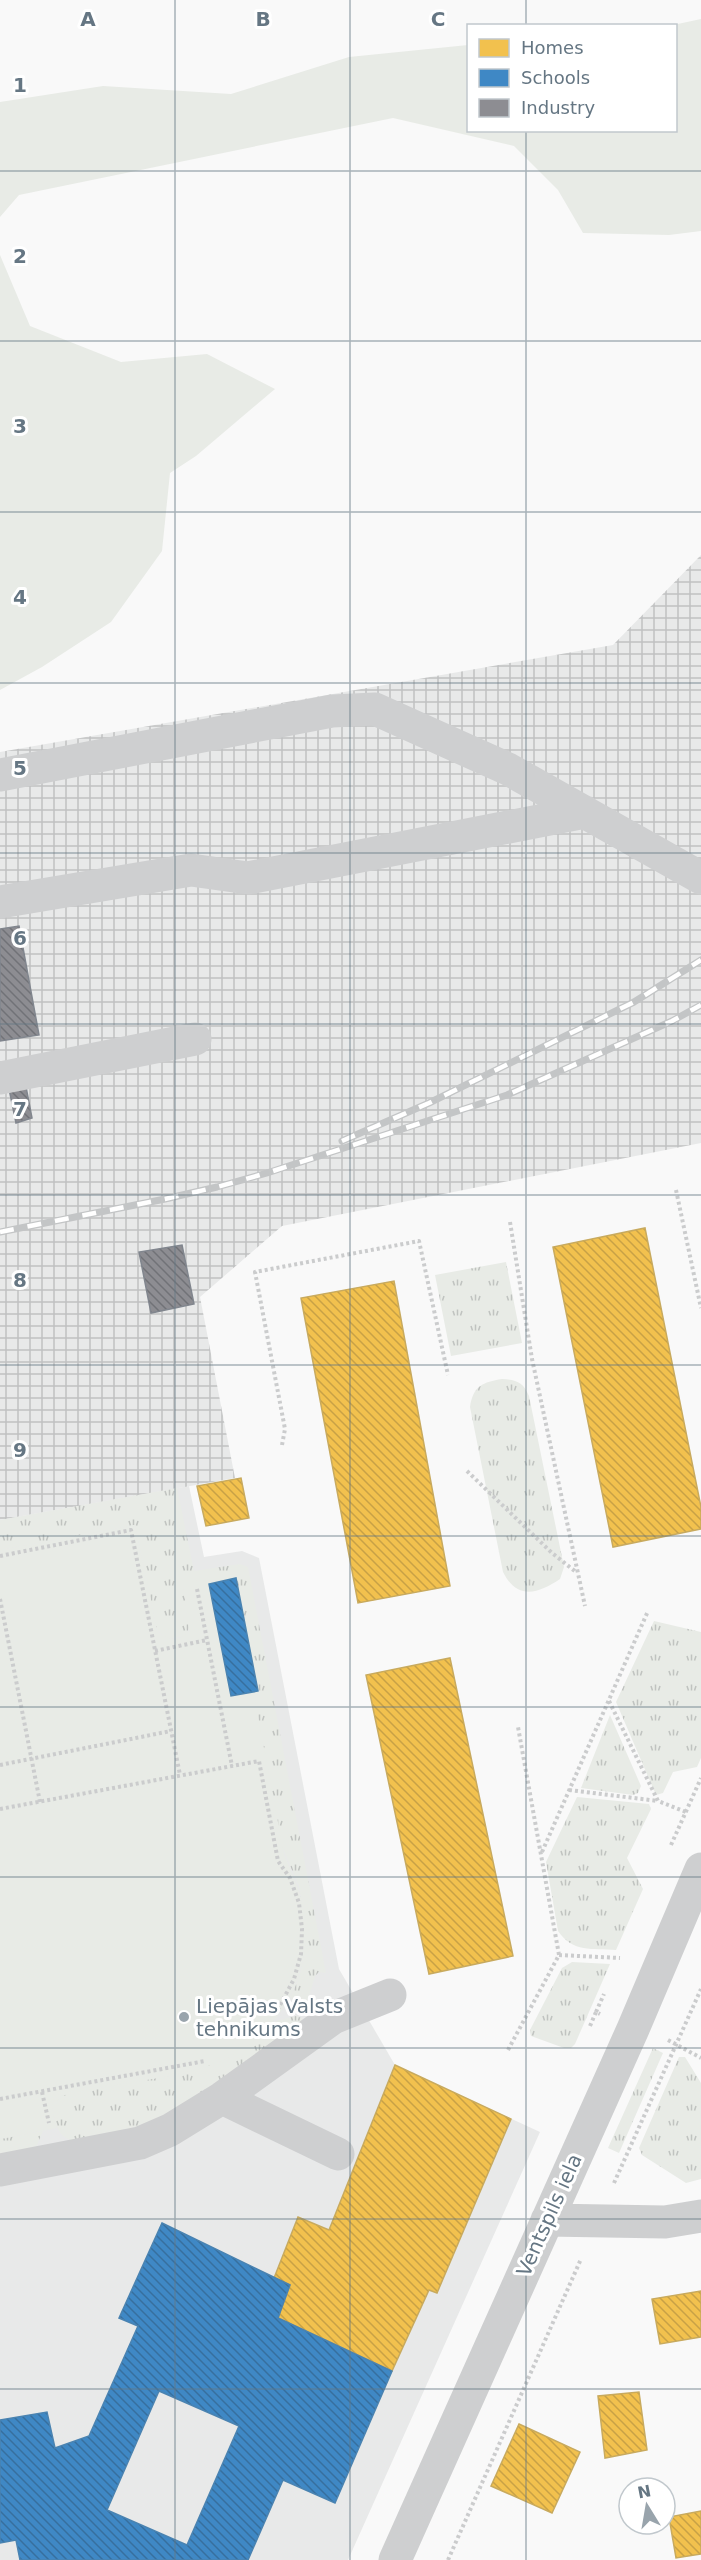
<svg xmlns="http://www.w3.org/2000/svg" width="701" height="2560" font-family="'DejaVu Sans',sans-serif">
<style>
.built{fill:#e8e9e9}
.industrial{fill:url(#industrial-grid)}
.grass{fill:url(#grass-tufts)}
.park{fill:#e8ebe6}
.homes{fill:url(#homes-back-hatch);stroke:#c8aa5e;stroke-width:1.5}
.schools{fill:url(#schools-back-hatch);stroke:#4a83b1;stroke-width:1.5;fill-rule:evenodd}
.industry{fill:url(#industry-back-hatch);stroke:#81868e;stroke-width:1.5}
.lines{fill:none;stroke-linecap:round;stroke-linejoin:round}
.path{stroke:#cbcccd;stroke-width:4;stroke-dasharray:3 3;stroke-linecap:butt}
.minor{stroke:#cecfd0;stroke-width:33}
.rail-casing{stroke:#c3c5c6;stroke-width:7}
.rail{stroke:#fff;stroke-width:4.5;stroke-dasharray:14;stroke-linecap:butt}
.grid{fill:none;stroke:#657683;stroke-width:1.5;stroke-opacity:0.55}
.poi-dot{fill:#99a4ac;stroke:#fff;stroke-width:2}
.labels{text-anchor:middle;stroke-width:6;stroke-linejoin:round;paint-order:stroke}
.poi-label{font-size:20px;fill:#657683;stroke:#fff;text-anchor:start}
.street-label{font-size:20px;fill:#657683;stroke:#fff}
.grid-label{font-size:20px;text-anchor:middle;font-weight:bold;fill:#657683;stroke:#fff;stroke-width:6;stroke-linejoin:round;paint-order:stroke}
</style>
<defs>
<pattern id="industrial-grid" width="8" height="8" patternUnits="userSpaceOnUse" patternTransform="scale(1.5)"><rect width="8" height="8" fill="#e8e9e9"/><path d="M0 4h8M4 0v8" fill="none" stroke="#c0c1c2"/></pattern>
<pattern id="grass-tufts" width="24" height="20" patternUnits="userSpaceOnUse" patternTransform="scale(1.5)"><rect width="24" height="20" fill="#e8ebe6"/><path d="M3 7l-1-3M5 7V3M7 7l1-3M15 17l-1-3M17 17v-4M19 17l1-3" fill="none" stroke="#c0c3c0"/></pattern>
<pattern id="homes-back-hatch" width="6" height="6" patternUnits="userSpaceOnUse" patternTransform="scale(1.5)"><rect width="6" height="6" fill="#f2c14e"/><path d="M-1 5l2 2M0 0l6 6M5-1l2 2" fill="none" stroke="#c8a146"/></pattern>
<pattern id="schools-back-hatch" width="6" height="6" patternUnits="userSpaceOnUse" patternTransform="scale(1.5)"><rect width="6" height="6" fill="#3f88c5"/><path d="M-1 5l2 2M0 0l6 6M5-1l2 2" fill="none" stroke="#376f9e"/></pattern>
<pattern id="industry-back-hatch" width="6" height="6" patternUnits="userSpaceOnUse" patternTransform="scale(1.5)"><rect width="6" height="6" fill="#8d8d92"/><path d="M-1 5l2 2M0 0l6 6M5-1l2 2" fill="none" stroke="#717277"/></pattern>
</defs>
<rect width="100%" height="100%" fill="#f9f9f9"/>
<!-- built -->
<path class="built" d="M189,1486L204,1557L242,1551L259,1558L339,1969L395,2065L540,2132L348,2560H0V1520Z"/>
<!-- industrial -->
<path class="industrial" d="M701,555V1143L282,1226L200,1297L235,1478L0,1520V752L613,645Z"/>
<!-- grass -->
<path class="grass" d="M506,1262L522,1343L451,1356L435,1275Z
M502,1379C517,1380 523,1382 529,1396L564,1567L560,1579C538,1594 517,1600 503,1572L470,1407C473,1386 483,1382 502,1379Z
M177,1488L194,1571L240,1564L248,1567L326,1973L319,1972L315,1976L307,2003L304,2006L299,2005L290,1997C310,1963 306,1924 299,1887L190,1625L186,1636L167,1639L157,1630L135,1525L0,1550V1520Z
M654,1621L701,1632V1758L697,1767L673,1772L663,1793L656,1795L616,1702Z
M610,1715L641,1786L638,1793L633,1795L581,1788Z
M577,1797L649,1804L651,1809L627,1858L643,1889L616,1950C592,1948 573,1953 558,1931L546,1862Z
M572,1962L610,1964L575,2044L571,2048H564L531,2036L530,2030L562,1968Z
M296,2016L302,2018V2021L195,2102L141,2127L73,2141C57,2136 56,2124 52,2109L61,2096L258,2039L276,2021Z
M653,2048L663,2053L619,2153L608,2148Z
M679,2057H685L701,2083V2179L686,2183L642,2155L639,2148Z
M43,2131L36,2147L0,2155V2139Z"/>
<!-- park -->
<path class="park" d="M701,19V231L669,235L583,233L558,190L514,146L393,118L19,195L0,217V102L103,86L231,94L349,57L468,45V130H676V26L673,25Z
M0,255L30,326L121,362L207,354L275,389L196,456L170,473L162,551L111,622L42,667L0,690Z
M135,1525L157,1630C165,1641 180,1642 189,1631L183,1583L231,1573L284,1854C293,1875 303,1896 305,1919C312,1986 268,2048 205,2067C158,2082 108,2083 61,2096L52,2109L57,2128L0,2139V1550Z"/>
<!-- homes -->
<path class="homes" d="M645,1228L701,1507V1529L613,1547L553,1247Z
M394,1281L450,1586L358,1603L301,1298Z
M241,1478L249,1518L206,1526L197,1486Z
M450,1658L513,1956L429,1974L366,1675Z
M395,2065L511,2119L437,2293L429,2290L392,2371L278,2318L290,2285L274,2278L298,2217L329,2230Z
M701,2291V2337L660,2344L652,2299Z
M639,2392L647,2450L605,2458L598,2396Z
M519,2424L580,2452L552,2513L491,2486Z
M701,2511V2554L676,2558L669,2517Z"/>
<!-- schools -->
<path class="schools" d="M236,1578L258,1691L231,1696L209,1584Z
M162,2223L290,2285L278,2318L392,2371L335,2503L283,2480L248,2560H20L16,2540L0,2543V2420L47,2412L55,2448L89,2436L138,2326L119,2318ZM159,2391L239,2426L187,2545L107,2510Z"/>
<!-- industry -->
<path class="industry" d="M19,926L39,1035L0,1041V929Z
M26,1087L32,1118L16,1123L9,1089Z
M182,1245L194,1304L151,1313L139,1252Z"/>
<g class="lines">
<!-- path -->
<path class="path" d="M676,1190L701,1308
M510,1222L532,1359L585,1606
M282,1445L285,1429L255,1272L419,1241L448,1375
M467,1471L552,1553L576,1572
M0,1556L131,1530L180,1775
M197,1589L232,1766
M0,1599L40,1802
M155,1651L207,1640
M609,1701L658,1801L686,1812
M0,1765L171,1731
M569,1790L658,1801
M0,1809L259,1761L278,1861L290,1878L299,1903L302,1929L301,1954L294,1979L278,2009
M671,1845L701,1778
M542,1852L648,1611
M559,1955L620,1958
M596,2012L604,1994
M590,2026L596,2012L600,2014
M668,2040L701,2058
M508,2050L559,1955L518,1727
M42,2092L49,2123
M0,2099L205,2061
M614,2183L701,1989
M448,2560L581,2259"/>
<!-- minor -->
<path class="minor" d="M0,775L332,711L375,709L508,769L701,878
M0,902L191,870L248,878L585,812
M0,1078L195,1039
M222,2098L338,2154
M0,2170L140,2143L170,2130L222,2098L333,2018L390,1995
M547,2220L665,2222L701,2216
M395,2560L633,2029L701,1869"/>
<defs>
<path id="rail" d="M342,1141L429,1103L634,1002L701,960
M0,1232L165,1199L217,1187L267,1173L507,1095L672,1021L701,1005"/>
</defs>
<!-- rail casing -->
<use href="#rail" class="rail-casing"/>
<!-- rail -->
<use href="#rail" class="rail"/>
</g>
<!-- grid -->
<path class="grid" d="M175,0V2560M350,0V2560M526,0V26M526,130V2560M0,171H701M0,341H701M0,512H701M0,683H701M0,853H701M0,1024H701M0,1195H701M0,1365H701M0,1536H701M0,1707H701M0,1877H701M0,2048H701M0,2219H701M0,2389H701"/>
<!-- markers -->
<circle class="poi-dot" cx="184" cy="2017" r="6"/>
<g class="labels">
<!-- poi labels -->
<g class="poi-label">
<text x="196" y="2013">Liepājas Valsts<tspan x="196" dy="23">tehnikums</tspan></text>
</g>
<!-- street labels -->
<g class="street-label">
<text transform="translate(549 2215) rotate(-66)" y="7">Ventspils iela</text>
</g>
</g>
<g class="grid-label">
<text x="88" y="26">A</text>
<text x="263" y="26">B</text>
<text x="438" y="26">C</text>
<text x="20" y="92">1</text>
<text x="20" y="263">2</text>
<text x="20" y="433">3</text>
<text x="20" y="604">4</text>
<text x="20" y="775">5</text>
<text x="20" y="945">6</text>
<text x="20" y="1116">7</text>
<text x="20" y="1287">8</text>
<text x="20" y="1457">9</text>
</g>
<!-- legend -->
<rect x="467" y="24" width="210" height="108" fill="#ffffff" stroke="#c1c8cd" stroke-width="1.5"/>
<rect x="479" y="39" width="30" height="18" fill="#f2c14e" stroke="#c1c8cd" stroke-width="1.5"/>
<text x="521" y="54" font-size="18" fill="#657683">Homes</text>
<rect x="479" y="69" width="30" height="18" fill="#3f88c5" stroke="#c1c8cd" stroke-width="1.5"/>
<text x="521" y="84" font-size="18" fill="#657683">Schools</text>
<rect x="479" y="99" width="30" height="18" fill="#8d8d92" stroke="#c1c8cd" stroke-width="1.5"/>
<text x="521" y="114" font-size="18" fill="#657683">Industry</text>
<!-- north arrow -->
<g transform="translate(647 2506) rotate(349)"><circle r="28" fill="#ffffff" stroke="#c1c8cd" stroke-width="1.5"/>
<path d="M0-4.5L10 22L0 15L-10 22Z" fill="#99a4ac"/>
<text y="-9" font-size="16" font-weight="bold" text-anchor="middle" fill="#657683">N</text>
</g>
</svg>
